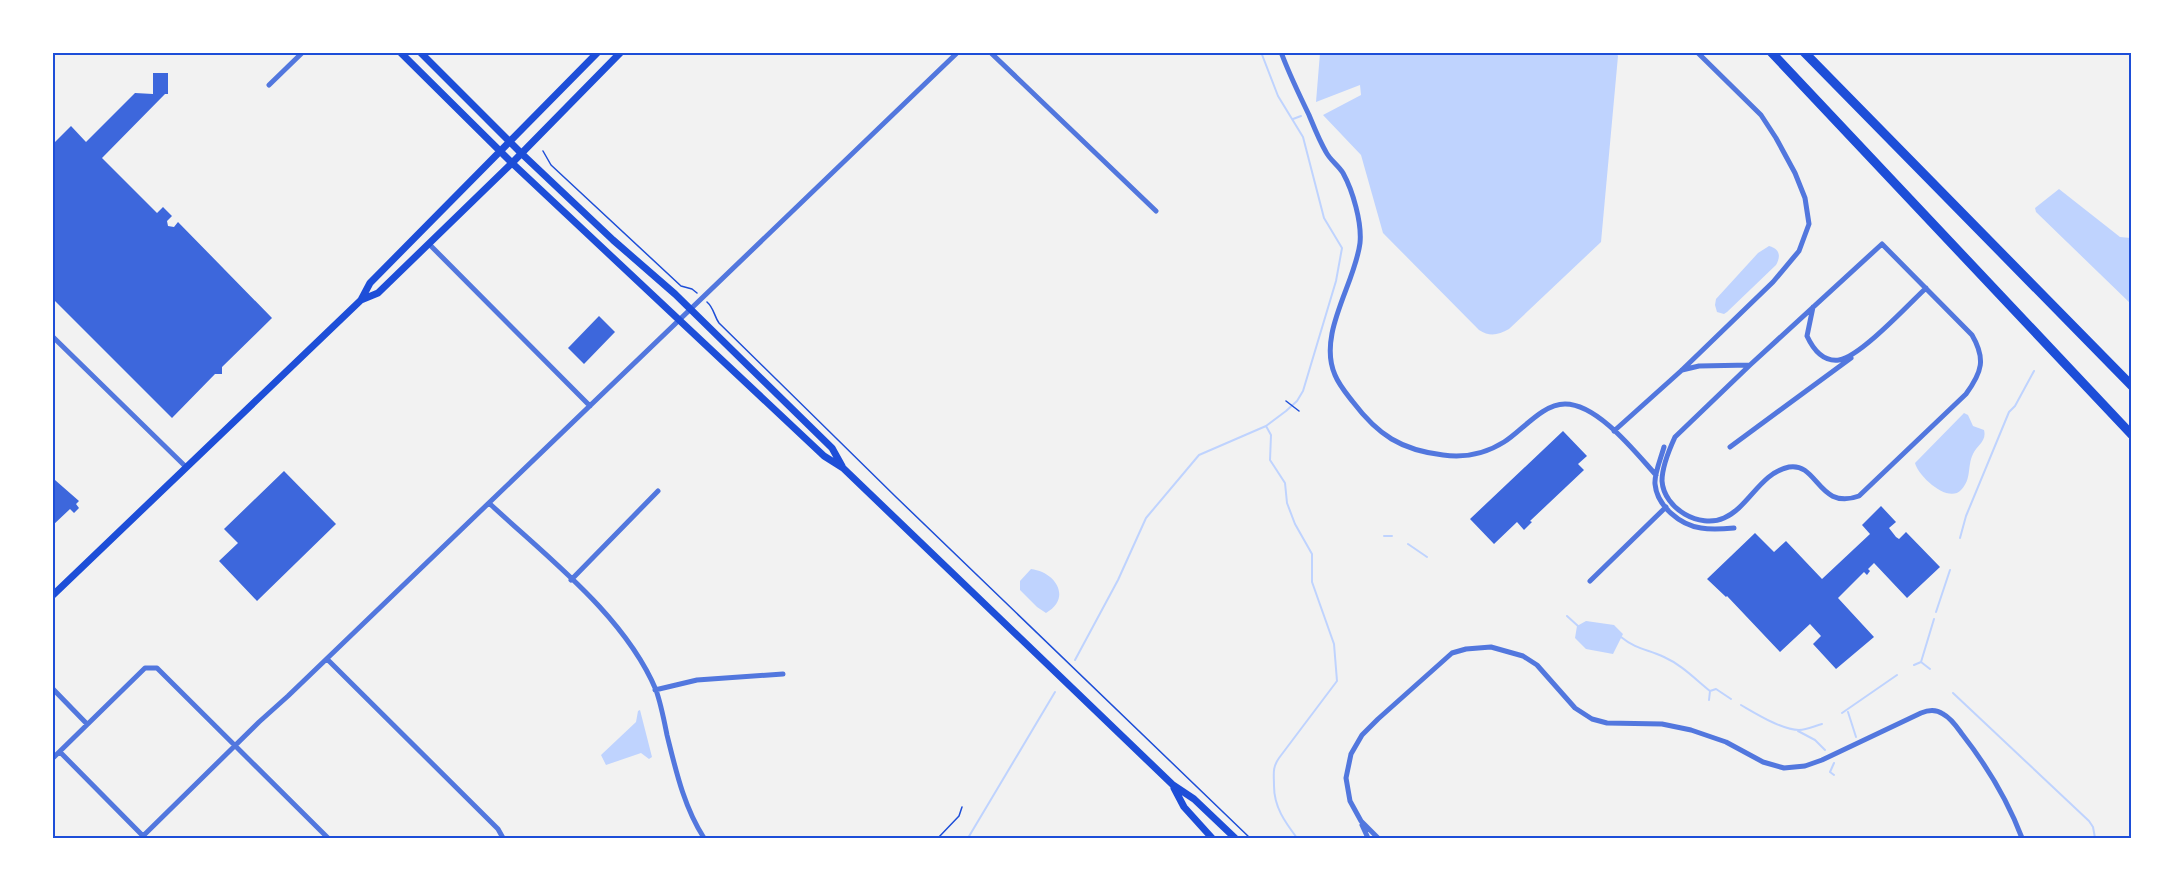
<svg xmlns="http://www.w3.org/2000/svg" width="2184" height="891" font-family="Mulish,sans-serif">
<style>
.water{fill:#bfd3fe}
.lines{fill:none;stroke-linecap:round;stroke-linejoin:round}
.stream{stroke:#bfd3fe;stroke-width:2}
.building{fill:#3d67dc}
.path{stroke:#1d4ed8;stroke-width:1.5}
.minor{stroke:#5277de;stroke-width:5}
.secondary{stroke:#1d4ed8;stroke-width:7}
.motorway{stroke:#1d4ed8;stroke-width:9}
.neatline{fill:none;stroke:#1d4ed8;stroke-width:2}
</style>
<rect width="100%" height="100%" fill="#f2f2f2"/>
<!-- water -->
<path class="water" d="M1320,53H1616L1618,56L1601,242L1509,329C1498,335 1490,337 1479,330L1383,233L1361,155L1323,115L1361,95L1360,85L1316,102Z
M2059,189L2120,237L2131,238V304L2036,212L2035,208Z
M1769,246C1780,249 1781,256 1776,265L1727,312L1724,314L1717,312L1715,305L1716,299L1758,253Z
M1964,413L1968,415L1973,426L1984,430C1987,441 1977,445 1973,454C1967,466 1972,479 1961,490C1948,504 1918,476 1915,463Z
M1031,569C1056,572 1072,598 1046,613L1037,607L1020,590V581Z
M1586,621L1614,625L1623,634L1613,654L1586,649L1575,638L1577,626Z
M640,710L652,757L649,759L641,753L606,765L601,755L636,722L638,711Z"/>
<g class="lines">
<!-- stream -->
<path class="stream" d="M1293,119L1301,116
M1266,426L1271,435L1270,460L1285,483L1287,503L1295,524L1312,554V582L1334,644L1337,681L1279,758C1272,768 1274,774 1274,786C1274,807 1285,822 1297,838
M1384,536H1392
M1960,538L1966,516L2009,412L2015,406L2034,371
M1408,544L1427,557
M1936,612L1950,570
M1567,616L1578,626
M1621,637C1637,650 1647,649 1664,657C1682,665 1695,679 1710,691L1716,689L1731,699
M1075,660L1118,580L1146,518L1199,455L1266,426L1286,411L1297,401L1303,391L1336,281L1342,248L1324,218L1303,137L1278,96L1261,52
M1921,662L1934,619
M1914,665L1921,662L1930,669
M1953,693L2089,821L2093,827L2095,838
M1709,700L1710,691
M1741,705C1755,713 1782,730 1799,730C1806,730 1815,726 1822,724
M1848,712L1856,737
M1842,713L1897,675
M1798,731L1815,740L1825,750
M1834,775L1830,772L1834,763
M968,838L1055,692"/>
</g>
<!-- building -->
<path class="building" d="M153,73H168V94H165L102,158L157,213L163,207L172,216L167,221L168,226L174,227L178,222L272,318L222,367V374H215L172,418L52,298V145L71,126L86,142L135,93L153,94Z
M599,316L615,332L584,364L568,348Z
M1563,431L1587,456L1578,464L1584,470L1530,521L1532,522L1524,530L1517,522L1494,544L1470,519Z
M284,471L336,524L257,601L219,561L238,543L224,529Z
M55,480L79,501L76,504L79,508L74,513L70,509L52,526V483Z
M1881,506L1896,522L1889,528L1896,537L1899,539L1906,532L1940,567L1907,598L1874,563L1868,569L1870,571L1867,575L1864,572L1838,598L1874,637L1836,669L1813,644L1821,636L1810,624L1780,652L1727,596L1726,597L1707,579L1755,533L1774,552L1786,541L1822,579L1870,534L1862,525Z"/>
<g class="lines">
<!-- path -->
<path class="path" d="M543,151L551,165L681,286L692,289L697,293
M707,302C714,308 714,316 719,323L896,497L1250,838
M1286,401L1299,411
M938,838L959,816L962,807"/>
<!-- minor -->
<path class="minor" d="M990,52L1156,211
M1281,52C1289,74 1299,94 1309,115C1314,127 1319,140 1326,152C1330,160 1338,165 1343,173C1353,191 1362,223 1360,243C1355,284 1317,334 1335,375C1339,385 1346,393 1353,402C1378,435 1401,450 1443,455C1465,458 1485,454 1504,442C1522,431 1542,404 1565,404C1598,404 1636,453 1656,475
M269,85L303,52
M429,244L590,406
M1813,307L1807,336C1813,349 1823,362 1839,360C1860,357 1909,304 1926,288
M52,336L186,467
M1682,370L1699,366L1750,365L1882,244L1972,335C1986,359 1982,372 1966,394L1859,496C1818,511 1818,462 1789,467C1760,473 1749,507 1724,518C1700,529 1664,509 1662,481C1662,467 1669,450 1675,437L1750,365
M1614,431L1682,370L1773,282L1799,251L1809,224L1805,198L1795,173L1776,138L1761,115L1697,52
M1664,447C1661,458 1654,474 1655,484C1657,506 1680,525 1701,528C1712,530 1723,529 1734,528
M1730,447L1851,358
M489,503C547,557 625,616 656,690C661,704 664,720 667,735C676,771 684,807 704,838
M571,580L658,491
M1590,581L1666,507
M327,659L498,829L503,838
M52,688L87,724
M655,690L697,680L783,674
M60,752L145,838
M52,759L145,668H157L328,838
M1362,825L1368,838
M141,838L259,722L288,696L958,52
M1378,838L1361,821L1350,801L1346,778L1351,754L1362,735L1378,719L1452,653L1466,649L1491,647L1523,656L1537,665L1575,708L1592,719L1607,723L1662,724L1691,730L1726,742L1763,762L1784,768L1805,766L1822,760L1921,713C1928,710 1936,709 1943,714C1951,718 1957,727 1962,734C1987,766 2008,801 2022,838"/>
<!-- secondary -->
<path class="secondary" d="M400,52L512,163L824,456L843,468L1173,785L1194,799L1235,838
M420,52L521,153L613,240L675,294L832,448L842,466
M361,300L378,293L512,163L621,52
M52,596L361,300L370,283L598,52
M1174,788L1184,807L1212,838"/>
<!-- motorway -->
<path class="motorway" d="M1771,52L2132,435
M1804,52L2132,386"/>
</g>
<!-- border -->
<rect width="2184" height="891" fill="none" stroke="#ffffff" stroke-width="108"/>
<rect x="54" y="54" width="2076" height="783" class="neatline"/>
</svg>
